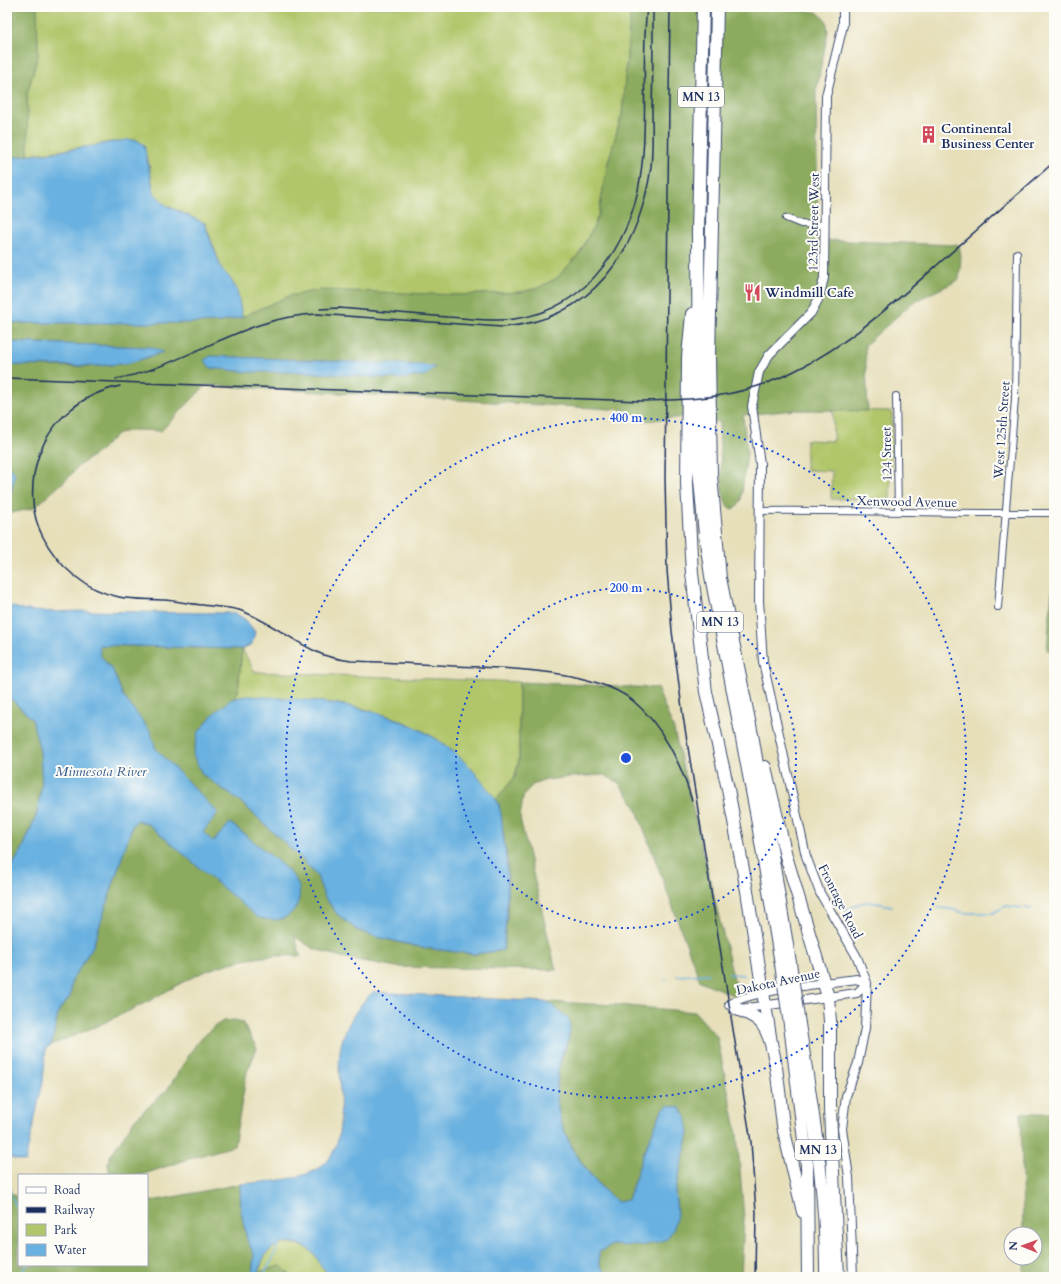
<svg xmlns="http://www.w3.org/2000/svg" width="1061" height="1284" font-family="Cardo,serif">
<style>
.green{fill:#b1c66b;stroke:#667a64}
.forest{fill:#8cab5f;stroke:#546d5e}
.water{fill:#69b1e0;stroke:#42709f}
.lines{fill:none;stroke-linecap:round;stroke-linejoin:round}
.stream{stroke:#69b1e0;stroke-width:1.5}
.minor-casing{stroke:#39496c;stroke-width:8}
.tertiary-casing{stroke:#39496c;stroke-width:10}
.motorway-casing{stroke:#39496c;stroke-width:14}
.minor{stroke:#fff;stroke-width:6}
.tertiary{stroke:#fff;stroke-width:8}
.motorway{stroke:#fff;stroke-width:12}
.rail{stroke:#1b2f5e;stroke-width:1.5}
.motorway-bridge-casing{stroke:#39496c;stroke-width:14;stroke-linecap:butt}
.motorway-bridge{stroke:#fff;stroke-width:12}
.ring{fill:none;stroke:#1d4ed8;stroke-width:2;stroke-dasharray:2 4}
.labels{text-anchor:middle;stroke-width:4;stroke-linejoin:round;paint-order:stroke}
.shield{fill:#fdfcf7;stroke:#5f6c8c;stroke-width:1}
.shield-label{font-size:12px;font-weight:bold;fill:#1b2f5e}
.poi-label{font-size:13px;font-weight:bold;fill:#1b2f5e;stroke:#fdfcf7;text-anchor:start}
.street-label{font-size:13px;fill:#1b2f5e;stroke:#fdfcf7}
.water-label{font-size:14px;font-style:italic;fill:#365c8c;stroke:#fdfcf7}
.centre{fill:#1d4ed8;stroke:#fdfcf7;stroke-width:2}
.ring-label{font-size:12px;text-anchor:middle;font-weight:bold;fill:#1d4ed8;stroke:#fdfcf7;stroke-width:4;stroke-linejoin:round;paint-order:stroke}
</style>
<rect width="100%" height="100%" fill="#fdfcf7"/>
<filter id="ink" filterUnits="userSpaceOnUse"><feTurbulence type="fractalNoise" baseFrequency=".025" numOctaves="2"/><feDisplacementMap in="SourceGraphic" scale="8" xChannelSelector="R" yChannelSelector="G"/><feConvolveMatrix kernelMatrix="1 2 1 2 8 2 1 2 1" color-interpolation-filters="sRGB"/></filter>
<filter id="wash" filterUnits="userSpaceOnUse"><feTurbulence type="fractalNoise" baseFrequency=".012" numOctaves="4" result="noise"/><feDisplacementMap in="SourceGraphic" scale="16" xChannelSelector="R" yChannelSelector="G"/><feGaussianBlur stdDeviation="0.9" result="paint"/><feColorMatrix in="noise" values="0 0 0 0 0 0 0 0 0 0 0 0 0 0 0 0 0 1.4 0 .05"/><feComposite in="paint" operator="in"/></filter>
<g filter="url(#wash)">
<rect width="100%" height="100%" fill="#e6dfba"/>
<!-- green -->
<path class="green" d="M7,7H13V30L7,54Z
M37,7H631L622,114L607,166L599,213L594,226L579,254L557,278L538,288L522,292L460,295L289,296L242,317L237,290L229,277L222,270L205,223L167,206L154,193L148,159L137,140L109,142L98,145L28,155L27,94L38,55Z
M833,410L892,411L890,499H831L832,471L806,470V440L833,441Z
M242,649L255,672L519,682V760L515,777L496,800C478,777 458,751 432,736C374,701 300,697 234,699L238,691Z
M291,1243C298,1245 308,1247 312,1252C321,1262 321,1269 334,1277H292L281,1266L259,1272C265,1251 268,1244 291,1243Z"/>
<!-- forest -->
<path class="forest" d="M13,7H37L38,55L27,94L28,155L9,158L7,150V54L13,30Z
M631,7H778L817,12L826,20L828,32L816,91L818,240L959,245L961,256L959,280L913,302L865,345L868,411L796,410L743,415L747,452L741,500L738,506L732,509L727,506L722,491L719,422L684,417L645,421L627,410L206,385L161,431L136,430L118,433L101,450L77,467L69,477L34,508L7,514V497L11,493L15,473L7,465V365C58,365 115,373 163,352L150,347L7,342V323L220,322L242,317L289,296L320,290L460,295L522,292L538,288L557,278L579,254L594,226L599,213L607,166L622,114Z
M1054,569V650H1047Z
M99,645L242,649L238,691L234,699L231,700L202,774L242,803L301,858L317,876L324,896L337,914L357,930L377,937L424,948L475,954L503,950L507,917L508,864L499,804L496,800L515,777L519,760V682L657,688L674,730L738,997L700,981L635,805L618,782L604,775L569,777L546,780L532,785L523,797L520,818L556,970L397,967L345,958L314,949L294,936L301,956C262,954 224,961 189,979C173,987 159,996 143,1004C113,1019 83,1033 51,1045L59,1010L70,997L72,980L93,946L132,826L137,820L297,881L286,869L230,823L213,842L202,832L168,763L156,749L150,731L123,696L113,671L99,655Z
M7,695L32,719L40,751L42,783L37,814L22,850L7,874Z
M548,1002L617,1005L695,1012L717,1037L737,1134L744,1218L741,1277H646L604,1272L599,1263V1252L612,1245H623L677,1214L675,1191L689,1133L662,1110L644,1152L628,1200L618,1202C593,1184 562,1139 558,1109C556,1096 557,1078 559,1066C561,1057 566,1049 568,1040C570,1034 569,1025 569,1019Z
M235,1020L242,1022L257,1048L247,1072L234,1146L195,1157L141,1175H112L109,1171L108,1164L110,1156L135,1119L167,1090L196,1044L212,1028L223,1021Z
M1021,1113H1054V1277H1024V1258H1035V1234H1023Z
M240,1184L241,1210L247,1240L254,1254L252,1277H7V1191L19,1198V1265H147V1202Z
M281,1266L292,1277H259V1272Z"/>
<!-- water -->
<path class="water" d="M126,140H137L144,145L154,193L167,206L204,223L222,270L229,277L237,290L242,317L220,322L185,323H7V158L51,153Z
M7,342L150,347L163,352L130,363L96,366L7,365Z
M211,356L424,365L435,367L426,375L401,379L305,372H248L211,368L204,360Z
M7,465L15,473L11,493L7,497Z
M7,605C34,615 61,611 88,611C137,612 186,613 235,613L246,620L255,632L252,644L242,649L99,645L100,655L113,671L123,696L150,731L156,749L218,813L203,832L213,842L230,823C243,834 292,870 297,882C301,890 300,904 293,911C283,922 271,921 257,917L147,823L137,820L132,826L93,946L72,980L70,997L59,1010L51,1045L46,1048L43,1081L25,1162L7,1157V874L22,850L37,814L42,783L40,751L32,719L7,695Z
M246,696C331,700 423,707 480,779C485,787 497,797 499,806C502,814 502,824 503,833C509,872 508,910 503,950L475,954L424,948L377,937L357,930L337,914L324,896L317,876L301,858L242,803L202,774L193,755L198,733L214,713L232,699Z
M373,992L548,1002L569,1019C573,1036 562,1049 559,1066C557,1078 556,1096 558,1108C561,1139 593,1185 618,1202L628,1200L644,1152L662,1110L668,1105L679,1107L686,1116L689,1133L675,1191L677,1214L674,1228L667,1239L655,1243L640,1246L612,1245L599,1252V1263L604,1272L646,1277H334C318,1268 321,1260 311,1251C288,1231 259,1248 259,1277H252L254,1254L247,1240L241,1210L240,1184C264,1182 290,1181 312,1172C357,1153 333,1084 341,1046C344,1028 359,1004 373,992Z"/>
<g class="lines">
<!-- stream -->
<path class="stream" d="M937,908L950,909L965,913H993L1006,906L1022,908
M1025,908L1031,909
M846,911C863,898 872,902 892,906
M728,974L745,975
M677,976L708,974
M666,980V979
M8,1175L11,1196L19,1212
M17,1277L27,1265
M262,1277L272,1260L279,1243"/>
</g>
</g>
<g filter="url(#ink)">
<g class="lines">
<defs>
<path id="minor" d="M786,218L801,224L825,225
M896,396L898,512
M759,511C858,510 956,514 1054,513
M998,607L1015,399L1017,253"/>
<path id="tertiary" d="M843,7V25L826,96L824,278L819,298L811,313L769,355L759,372L752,406L760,464L759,601L763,662L806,856L820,893L857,957L867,983L865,1028L858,1063L846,1096L842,1129L849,1177L853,1277
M856,979L867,983L857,993L747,1008L737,1009L729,1005C749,990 827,983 856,979Z"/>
<path id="motorway" d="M703,7L698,232L699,469L705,535L711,576L756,812L781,964
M717,7L709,357L711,475L720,578L753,740L790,963
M692,314L688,357L687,484L692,573L706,692L728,789L747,891L772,1049
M765,767L786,856L828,997L830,1021V1110L838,1277
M737,1009C746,1013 756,1016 762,1024C778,1044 779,1105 784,1131C790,1158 797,1185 803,1212
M799,1024C812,1108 827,1192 826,1277
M790,1025L807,1165L808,1277"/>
</defs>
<!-- minor casing -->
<use href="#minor" class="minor-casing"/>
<!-- tertiary casing -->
<use href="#tertiary" class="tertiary-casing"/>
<!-- motorway casing -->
<use href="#motorway" class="motorway-casing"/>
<!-- minor -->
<use href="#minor" class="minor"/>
<!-- tertiary -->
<use href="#tertiary" class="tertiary"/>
<!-- motorway -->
<use href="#motorway" class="motorway"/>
<!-- rail -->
<path class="rail" d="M670,7L665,478L667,570L672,631L683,716L751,1142L756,1212L755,1277
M320,309L339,308C375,311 411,314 447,317C469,318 492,322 514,319C591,309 635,237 642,164C648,112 641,59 647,7
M7,378L641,401C680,400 720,399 758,386C827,363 882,314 936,266C976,231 1015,196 1054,162
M116,379C186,366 244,316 317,314L502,327C592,321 639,251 651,167C653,147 652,127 652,107C653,74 653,40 653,7
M120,386C82,394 52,419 39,455C30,481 30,511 42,535C57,566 85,590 119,597C134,600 149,599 164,600C177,601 190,604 203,605C215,607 228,607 239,610C268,620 292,641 319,653C329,658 340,659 351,661C386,662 420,664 455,666C504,668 591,669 632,700C661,723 682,765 692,801"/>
<defs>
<path id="motorway-bridge" d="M790,963L799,1024
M781,964L790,1025"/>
</defs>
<!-- motorway-bridge casing -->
<use href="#motorway-bridge" class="motorway-bridge-casing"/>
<!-- motorway-bridge -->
<use href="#motorway-bridge" class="motorway-bridge"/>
</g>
</g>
<!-- distance rings -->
<g class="ring">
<circle cx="626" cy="758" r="170"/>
<circle cx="626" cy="758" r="340"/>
</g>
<!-- icons -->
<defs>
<symbol id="building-bare" viewBox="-9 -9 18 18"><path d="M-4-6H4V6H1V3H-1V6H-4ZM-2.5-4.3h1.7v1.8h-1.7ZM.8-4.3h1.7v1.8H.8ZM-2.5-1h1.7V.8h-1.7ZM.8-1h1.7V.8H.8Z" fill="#d1495b" stroke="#fdfcf7" stroke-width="2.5" paint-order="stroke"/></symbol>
<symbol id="restaurant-bare" viewBox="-9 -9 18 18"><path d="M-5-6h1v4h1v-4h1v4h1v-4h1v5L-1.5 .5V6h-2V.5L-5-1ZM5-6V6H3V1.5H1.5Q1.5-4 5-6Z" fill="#d1495b" stroke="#fdfcf7" stroke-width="2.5" paint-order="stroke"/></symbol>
</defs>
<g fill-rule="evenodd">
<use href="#building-bare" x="916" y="122" width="25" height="25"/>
<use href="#restaurant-bare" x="740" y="280" width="25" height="25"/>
</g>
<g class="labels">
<!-- shield labels -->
<g class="shield">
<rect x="678" y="87" width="46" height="20" rx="3"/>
<rect x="697" y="612" width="46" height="20" rx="3"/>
<rect x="795" y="1140" width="46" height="20" rx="3"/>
</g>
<g class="shield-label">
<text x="701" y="101">MN 13</text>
<text x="720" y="626">MN 13</text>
<text x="818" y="1154">MN 13</text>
</g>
<!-- poi labels -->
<g class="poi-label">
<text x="941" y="133">Continental<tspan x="941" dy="15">Business Center</tspan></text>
<text x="765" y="297">Windmill Cafe</text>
</g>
<!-- street labels -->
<g class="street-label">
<text transform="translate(813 222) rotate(-89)" y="5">123rd Street West</text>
<text transform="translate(1001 430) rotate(-86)" y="5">West 125th Street</text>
<text transform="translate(886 454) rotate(-91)" y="5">124 Street</text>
<text transform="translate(907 501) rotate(1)" y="5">Xenwood Avenue</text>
<text transform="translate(841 901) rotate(63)" y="5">Frontage Road</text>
<text transform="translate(778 981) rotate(-12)" y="5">Dakota Avenue</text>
</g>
<!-- water labels -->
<g class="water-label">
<text x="101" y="776">Minnesota River</text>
</g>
</g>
<circle cx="626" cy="758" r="6" class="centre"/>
<g class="ring-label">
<text x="626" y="422">400 m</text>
<text x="626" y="592">200 m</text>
</g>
<!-- margin -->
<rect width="1061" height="1284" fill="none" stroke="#fdfcf7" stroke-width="24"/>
<!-- legend -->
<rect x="18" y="1174" width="130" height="92" fill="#fdfcf7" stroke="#a3aaba"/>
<rect x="26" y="1187" width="20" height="6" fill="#ffffff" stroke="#a3aaba"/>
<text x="54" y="1194" font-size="12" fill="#1b2f5e">Road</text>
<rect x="26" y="1207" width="20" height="6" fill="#1b2f5e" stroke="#a3aaba"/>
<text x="54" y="1214" font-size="12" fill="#1b2f5e">Railway</text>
<rect x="26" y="1224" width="20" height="12" fill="#b1c66b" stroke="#a3aaba"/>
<text x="54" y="1234" font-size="12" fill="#1b2f5e">Park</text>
<rect x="26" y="1244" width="20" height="12" fill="#69b1e0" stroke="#a3aaba"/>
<text x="54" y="1254" font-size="12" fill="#1b2f5e">Water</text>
<!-- north arrow -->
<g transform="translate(1023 1246) rotate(271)"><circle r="19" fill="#fdfcf7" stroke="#a3aaba"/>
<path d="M0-3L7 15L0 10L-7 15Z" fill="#d1495b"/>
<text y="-6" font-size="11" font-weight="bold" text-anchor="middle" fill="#1b2f5e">N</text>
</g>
</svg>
